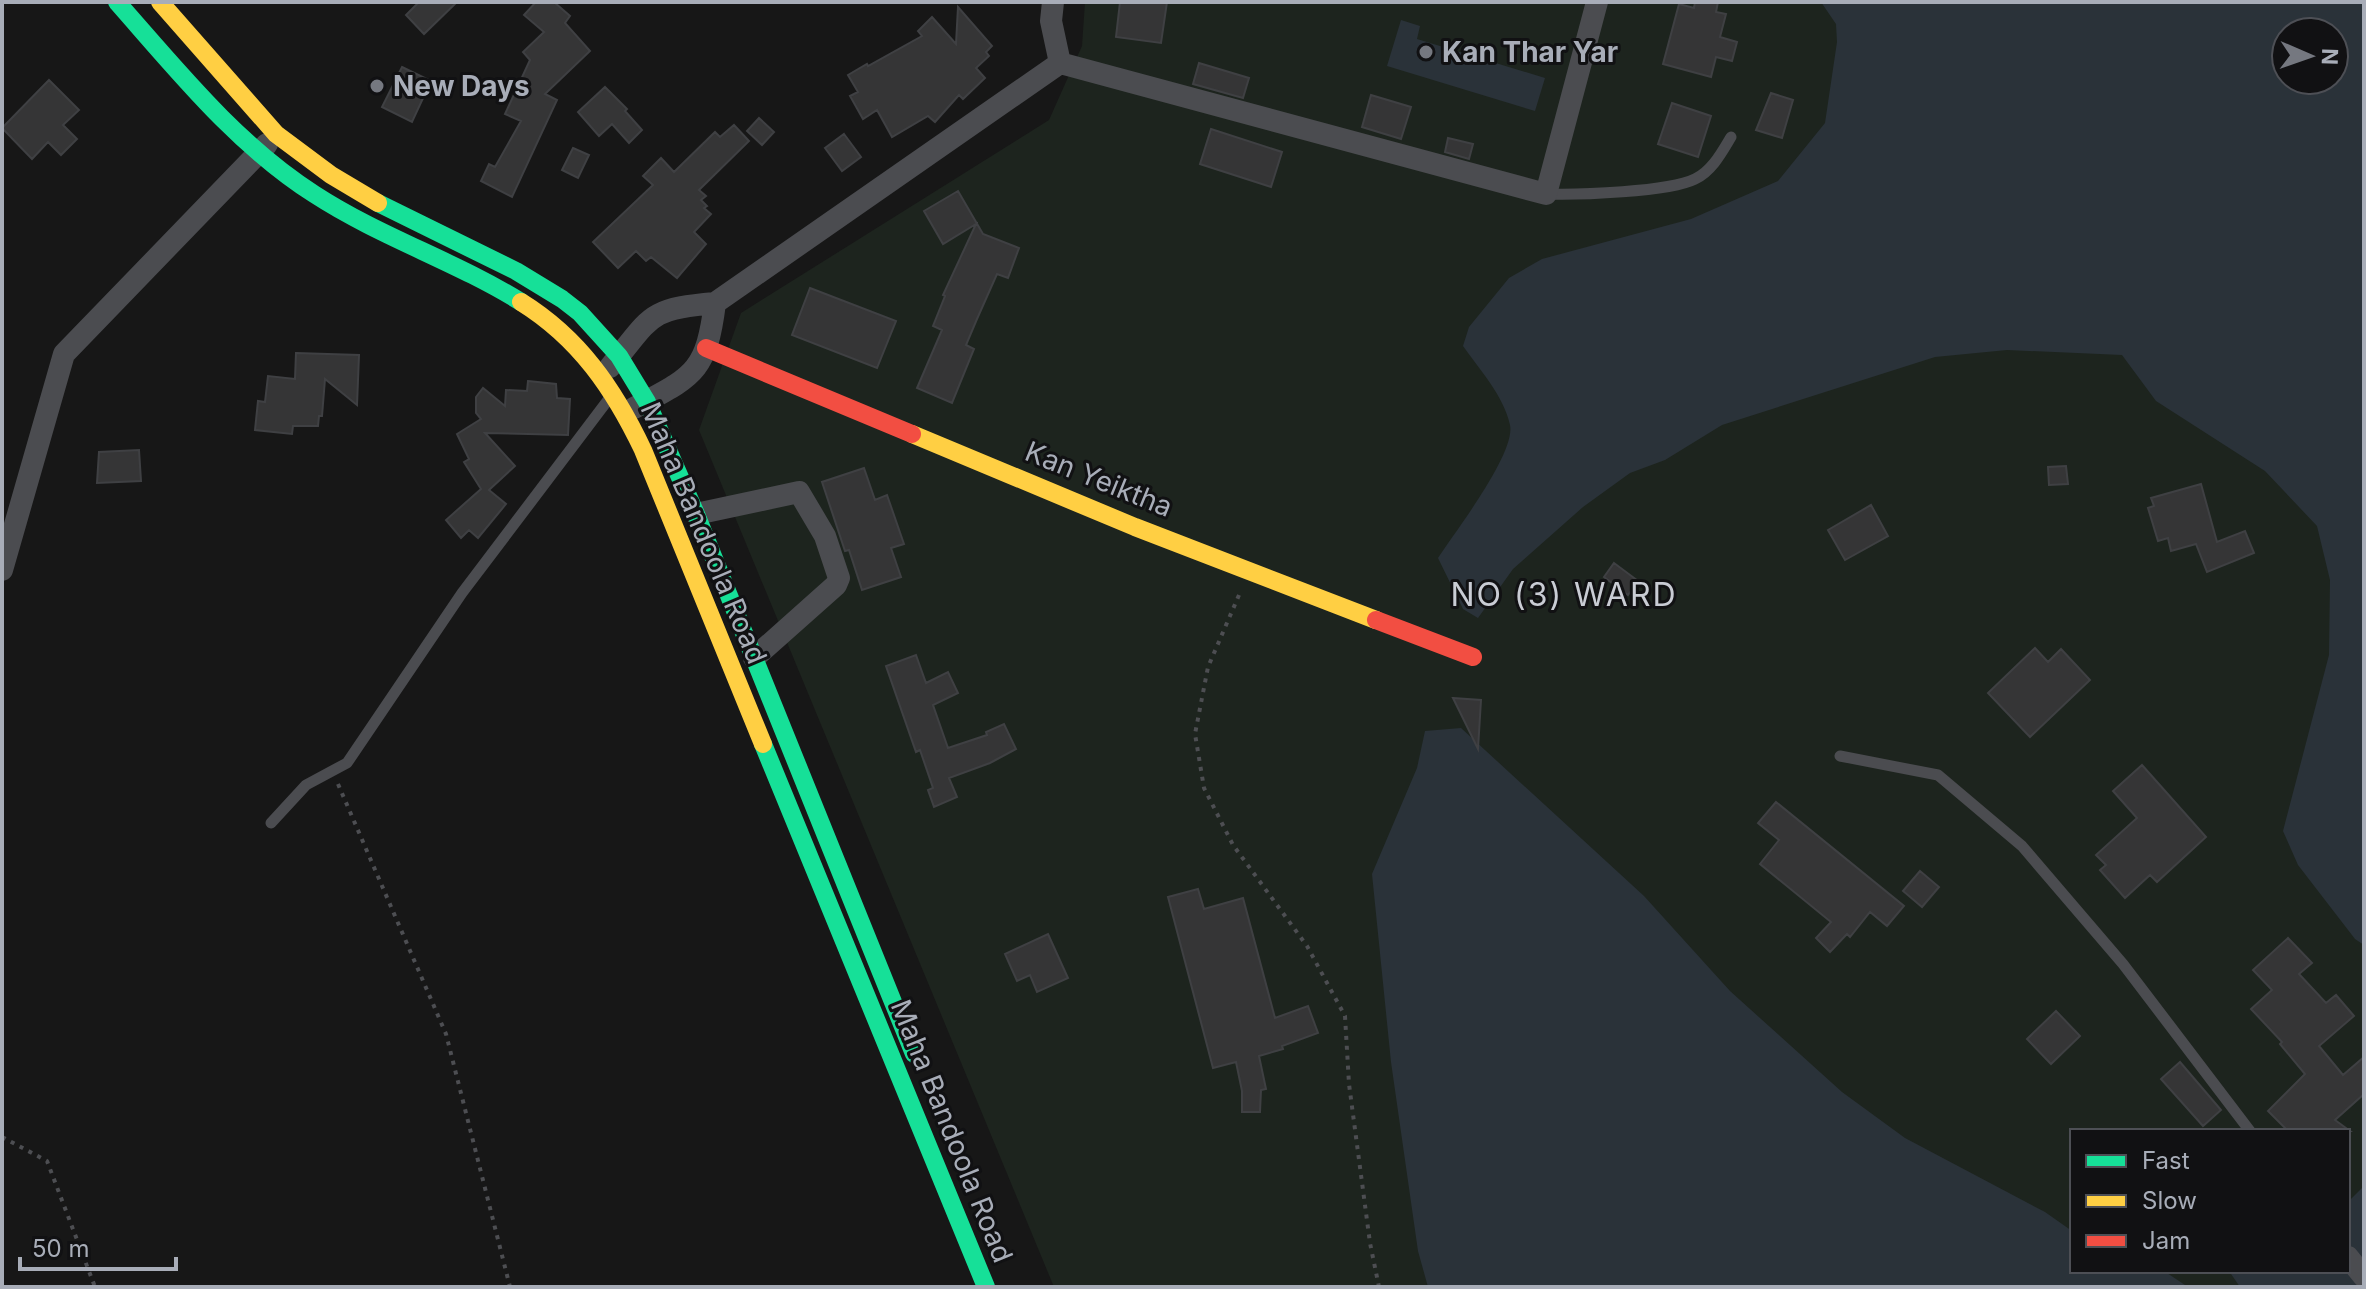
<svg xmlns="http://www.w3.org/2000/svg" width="2366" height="1289" font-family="Inter,sans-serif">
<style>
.green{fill:#1d241e;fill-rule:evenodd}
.water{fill:#2a3239;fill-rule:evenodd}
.building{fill:#353536;stroke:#3f4043;stroke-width:2}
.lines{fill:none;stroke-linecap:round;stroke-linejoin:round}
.path{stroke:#4d4e52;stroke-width:4;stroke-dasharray:4 6;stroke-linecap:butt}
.lane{stroke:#4b4c50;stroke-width:11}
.street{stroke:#4b4c50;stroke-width:22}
.fast{stroke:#16e098;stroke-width:18}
.slow{stroke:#ffcf43;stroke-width:18}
.jam{stroke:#f24e42;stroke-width:18}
.poi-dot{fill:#757880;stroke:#111113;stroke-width:3}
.labels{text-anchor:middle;stroke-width:6;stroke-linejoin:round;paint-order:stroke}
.poi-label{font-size:28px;font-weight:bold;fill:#a8adb8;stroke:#111113;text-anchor:start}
.street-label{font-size:28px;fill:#a8adb8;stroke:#111113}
.quarter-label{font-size:32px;letter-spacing:2px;fill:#c9ccd4;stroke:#111113}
</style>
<rect width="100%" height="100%" fill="#171717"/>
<!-- green -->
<path class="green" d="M1085,2H2364V1287H1054L699,430L741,313L1049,120L1082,46ZM2286,32H2334V80H2286ZM2072,1131H2348V1271H2072Z"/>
<!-- water -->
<path class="water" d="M1821,2H2364V945L2355,939L2298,865L2283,831L2329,655L2330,580L2317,526L2265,471L2156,401L2122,355L2007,350L1935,357L1722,425L1665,460L1630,473L1583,507L1513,569L1478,618L1463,609L1438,558C1455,532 1516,453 1510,425C1504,396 1479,369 1463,346L1469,327L1509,278L1542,259L1691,219L1778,181L1825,123L1837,42L1836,24ZM2286,32H2334V80H2286Z
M1401,20L1420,26L1417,39L1545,78L1535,111L1387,66Z
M1461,728L1644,896L1730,991L1842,1092L1905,1138L2045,1212L2072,1231V1271H2164L2188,1287H1428L1418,1251L1391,1062L1372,874L1417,768L1425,731Z
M2364,1186V1287H2240L2229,1271H2348V1202Z"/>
<!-- building -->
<path class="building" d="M419,2H457L424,34L406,15Z
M536,2H554L570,16L565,23L590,51L545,94L557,100L512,197L481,181L489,164L495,167L521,121L505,114L530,60L523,52L544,32L524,15Z
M1120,2H1167L1161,43L1116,37Z
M1695,2H1718L1716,12L1726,14L1720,37L1737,42L1732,61L1716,57L1711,77L1663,64L1679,4L1694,8Z
M958,7L992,46L986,52L989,56L976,68L985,78L963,99L959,95L935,122L928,116L892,137L877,110L863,119L850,96L858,92L848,75L867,64L868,66L922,36L918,31L932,17L956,44Z
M1199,63L1249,78L1243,98L1193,84Z
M402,67L431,81L412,122L382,107Z
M49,80L79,110L63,125L77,139L61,155L48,142L32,159L2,128Z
M605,87L627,109L625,111L642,130L629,143L612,124L599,136L578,112Z
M1771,93L1793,100L1782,138L1756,130Z
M1371,95L1411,107L1401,139L1362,127Z
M1672,103L1711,116L1698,157L1658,144Z
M759,118L774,132L762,145L747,131Z
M734,125L749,141L699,190L706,196L701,200L707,206L704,208L711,214L694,232L706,244L677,278L651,257L646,261L636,251L618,268L593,242L653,185L643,176L661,158L674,172L715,132L720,137Z
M1211,129L1282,152L1271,187L1200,164Z
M844,134L861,157L842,171L825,148Z
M1448,138L1473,144L1469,159L1445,152Z
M573,148L589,155L578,178L562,170Z
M958,191L983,234L1019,248L1008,278L997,274L977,319L966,345L974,349L952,403L917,388L942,330L933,326L945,296L943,295L976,224L943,244L924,211Z
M810,288L896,321L877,368L792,335Z
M296,353L359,355L357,405L325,379L322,416H319L318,426H293L292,434L255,430L258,401L265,402L268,376L295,379Z
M528,381L556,384L557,398L570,399L568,435L485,433L515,466L489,490L506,504L478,538L469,530L461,538L446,520L481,489L464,462L469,459L457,434L481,419L476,413V397L483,388L505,406L506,390L527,391Z
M139,450L141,481L97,483L99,452Z
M2066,466L2068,484L2049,485L2048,467Z
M864,468L875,500L887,495L904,544L891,548L901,577L862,590L849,550L845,551L822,482Z
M2201,484L2217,542L2245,531L2254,553L2207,572L2196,544L2171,551L2168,538L2158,541L2148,508L2154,506L2151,498Z
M1871,505L1888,536L1845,560L1828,530Z
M1614,563L1638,581L1628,595L1604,577Z
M2035,648L2048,662L2061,649L2090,680L2030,737L1988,693Z
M916,655L926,683L948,672L958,693L933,705L948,748L987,735L986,732L1004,724L1016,749L990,763L949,778L957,797L934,807L928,790L933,788L920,750L916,752L886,666Z
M1453,698L1481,700L1478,749Z
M2142,765L2206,837L2157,882L2150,875L2125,898L2100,870L2106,865L2096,855L2137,818L2113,791Z
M1776,802L1904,906L1887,926L1870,912L1850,937L1847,934L1830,952L1816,938L1831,922L1760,864L1779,840L1758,823Z
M1920,871L1939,887L1922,907L1903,891Z
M1198,889L1204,909L1243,898L1275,1018L1308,1006L1318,1033L1282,1046L1283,1049L1259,1056L1266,1089L1261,1090L1260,1112H1242V1091L1236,1062L1213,1068L1168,897Z
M1048,934L1068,978L1037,992L1030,975L1017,981L1005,954Z
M2288,938L2312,963L2299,974L2326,1003L2336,995L2354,1016L2319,1046L2343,1075L2364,1057V1094L2335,1120L2350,1131H2288L2268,1111L2305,1074L2280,1044L2282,1042L2251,1009L2272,990L2253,970Z
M2056,1011L2080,1036L2051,1064L2027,1039Z
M2180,1062L2221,1110L2203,1126L2161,1079Z"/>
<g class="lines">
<!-- path -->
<path class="path" d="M1239,595L1208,667L1195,734L1204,788L1233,845L1307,946L1345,1016L1349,1084L1370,1243L1379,1287
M338,784L446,1034L510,1287
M2,1137L47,1161L95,1287"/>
<!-- lane -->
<path class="lane" d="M1546,194C1577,195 1669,192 1695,179C1712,171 1722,152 1731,137
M1840,756L1938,775L2022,846L2123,964L2250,1131
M271,823L306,785L347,763L462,593L611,396"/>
<!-- street -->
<path class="street" d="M1060,63L1546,194L1597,2
M715,303L1060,63L1051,21L1053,2
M610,367C652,317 646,309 715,303
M634,408C693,376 706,374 715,303
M696,514L799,492L825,536L839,578L836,585L754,658
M2,570L64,354L267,144
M2348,1257L2364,1277"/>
<!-- fast -->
<path class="fast" d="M117,2C177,70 237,145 314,194C380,237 455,261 521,302
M378,203L516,271L562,299L580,313L619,356L647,402L696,514L914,1054
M763,744L986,1287"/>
<!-- slow -->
<path class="slow" d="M160,2L276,134L331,175L378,203
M521,302C579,338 614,389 643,450L763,744
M912,434L1135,527L1376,620"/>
<!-- jam -->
<path class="jam" d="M706,348L912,434
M1376,620L1473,657"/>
</g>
<!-- markers -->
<g class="poi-dot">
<circle cx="1426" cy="52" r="8"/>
<circle cx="377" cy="86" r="8"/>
</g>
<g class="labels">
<!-- poi labels -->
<g class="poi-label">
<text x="1442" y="62">Kan Thar Yar</text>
<text x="393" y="96">New Days</text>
</g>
<!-- street labels -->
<g class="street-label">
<text transform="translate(1099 479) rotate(22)" y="10">Kan Yeiktha</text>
<text transform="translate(704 533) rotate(67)" y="10">Maha Bandoola Road</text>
<text transform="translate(952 1131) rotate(68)" y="10">Maha Bandoola Road</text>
</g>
<!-- quarter labels -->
<g class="quarter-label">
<text x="1564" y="606">NO (3) WARD</text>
</g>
</g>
<!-- border -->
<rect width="2366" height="1289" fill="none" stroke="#a8adb8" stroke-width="8"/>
<!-- legend -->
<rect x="2070" y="1129" width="280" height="144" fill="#111113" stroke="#4d4f55" stroke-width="2"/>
<rect x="2086" y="1155" width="40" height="12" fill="#16e098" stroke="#4d4f55" stroke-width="2"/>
<text x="2142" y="1169" font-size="24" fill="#a8adb8">Fast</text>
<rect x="2086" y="1195" width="40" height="12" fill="#ffcf43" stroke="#4d4f55" stroke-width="2"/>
<text x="2142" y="1209" font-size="24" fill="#a8adb8">Slow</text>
<rect x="2086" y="1235" width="40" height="12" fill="#f24e42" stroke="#4d4f55" stroke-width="2"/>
<text x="2142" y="1249" font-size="24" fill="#a8adb8">Jam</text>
<!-- north arrow -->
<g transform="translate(2310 56) rotate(92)"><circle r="38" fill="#111113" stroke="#4d4f55" stroke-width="2"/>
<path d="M0-6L14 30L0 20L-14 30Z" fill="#757880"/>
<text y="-12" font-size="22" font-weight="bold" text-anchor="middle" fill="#a8adb8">N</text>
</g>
<!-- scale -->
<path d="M20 1257v12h156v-12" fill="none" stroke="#a8adb8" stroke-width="4"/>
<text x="32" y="1257" font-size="24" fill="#a8adb8" stroke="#111113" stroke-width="6" paint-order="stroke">50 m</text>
</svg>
